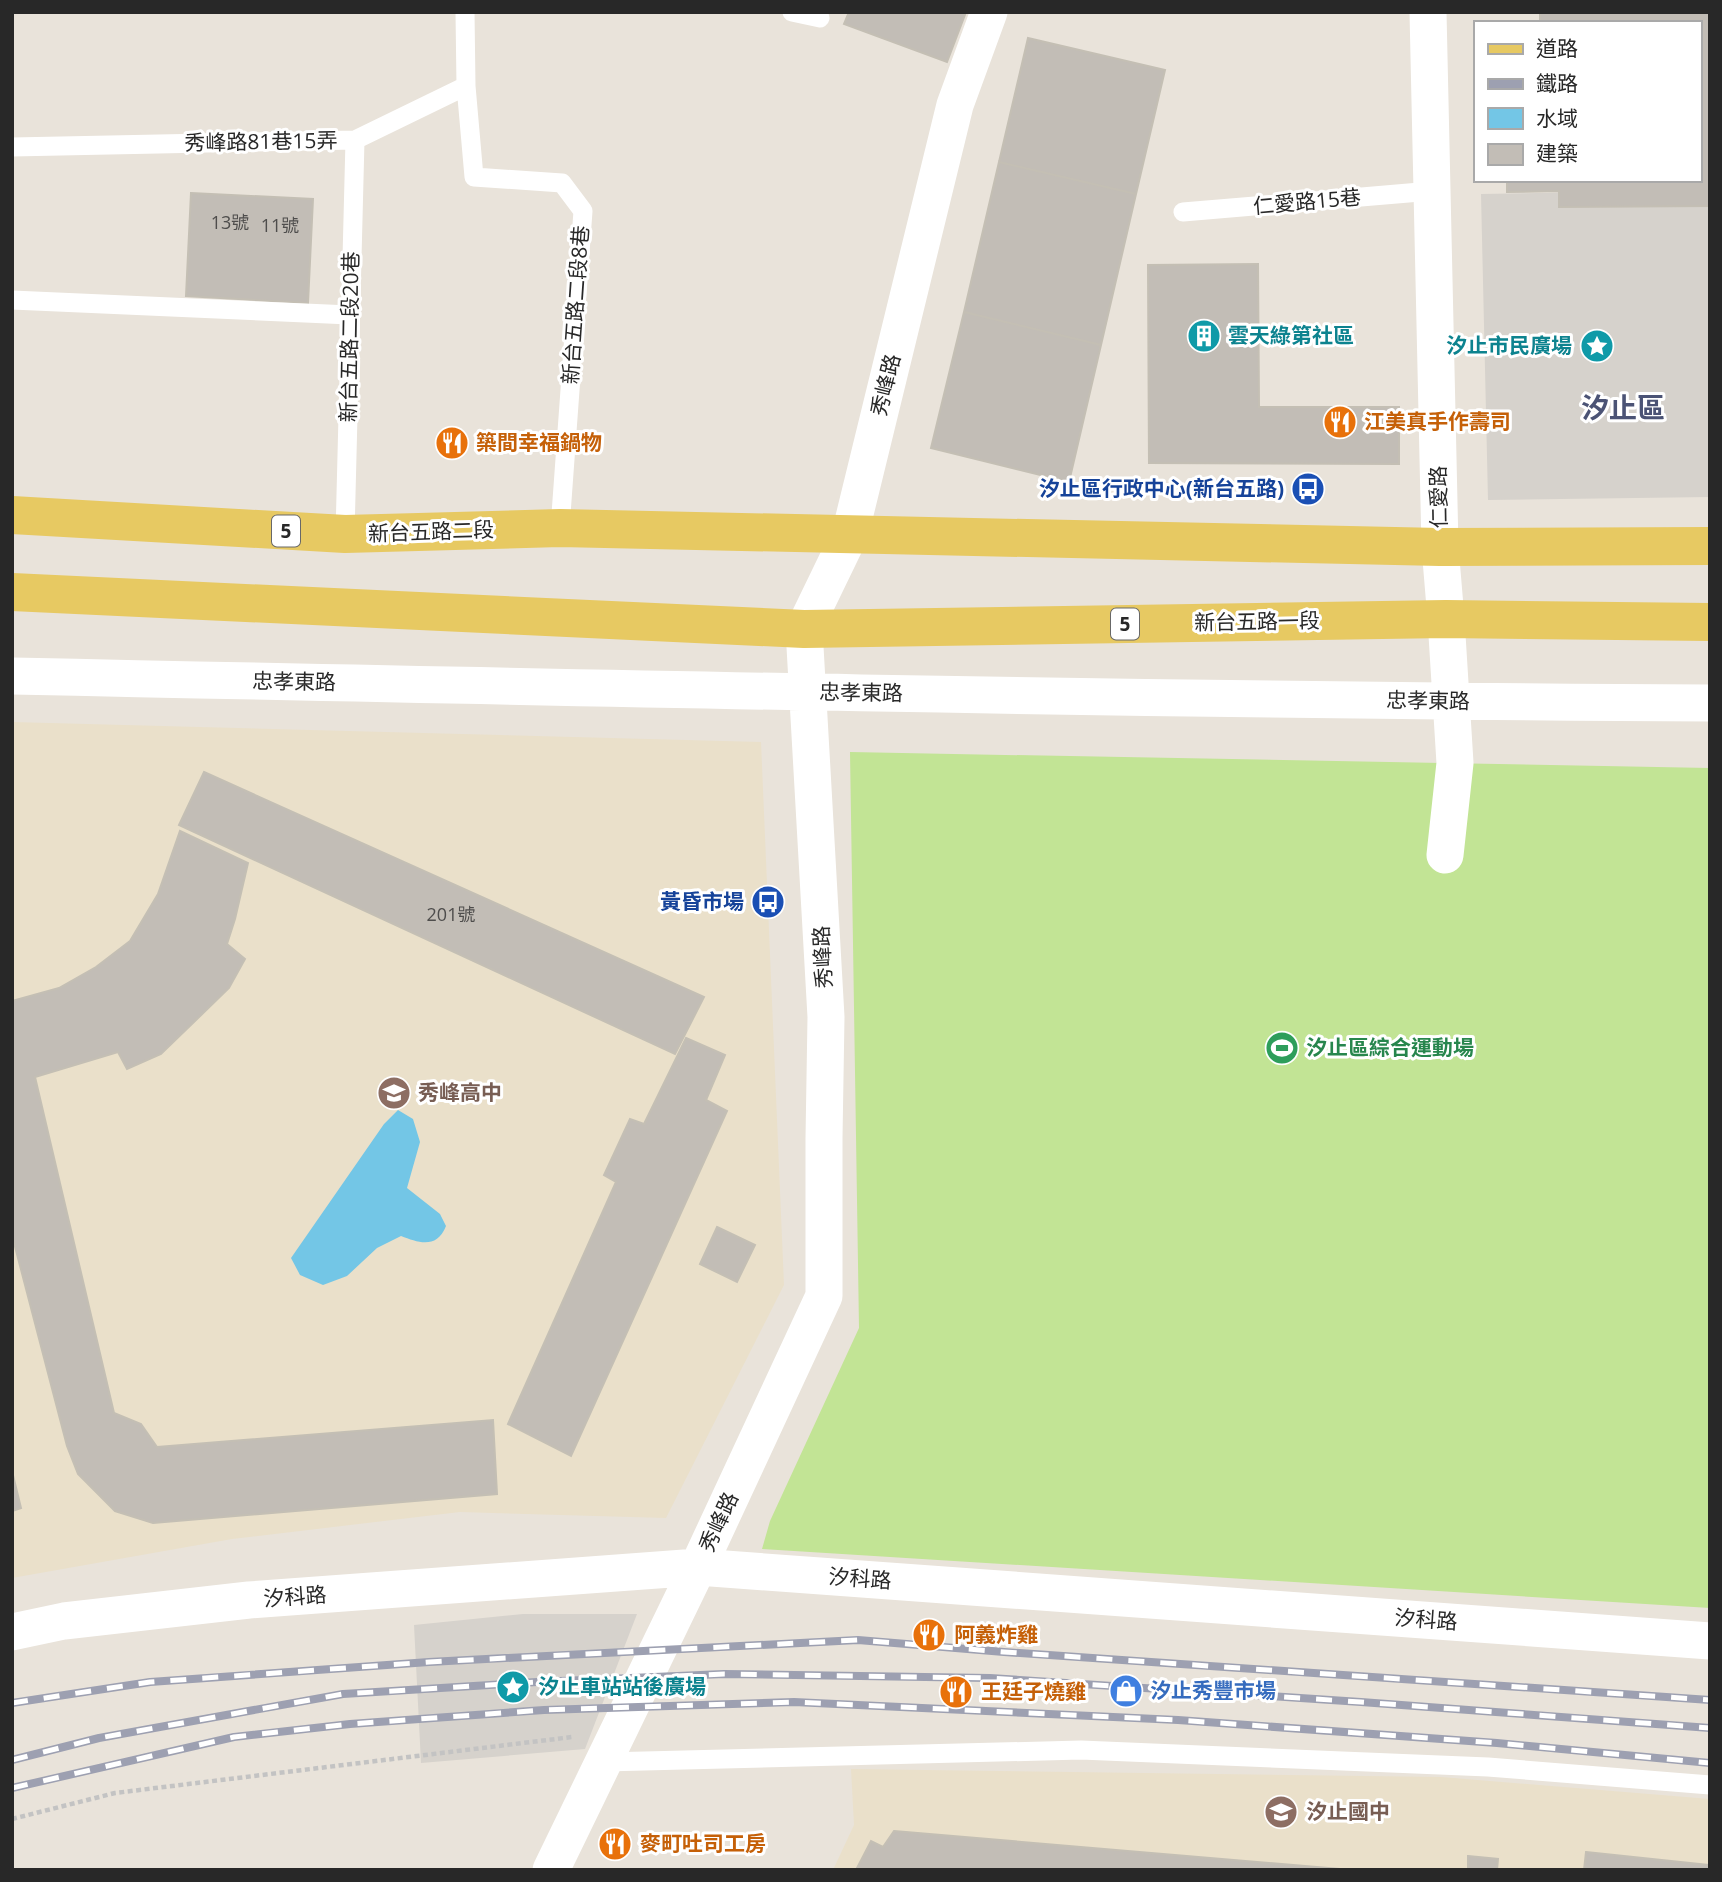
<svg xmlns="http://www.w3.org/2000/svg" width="1722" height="1882" font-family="'Open Sans','Noto Sans TC',sans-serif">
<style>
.education{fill:#eae0ca}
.pitch{fill:#c2e495}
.plaza{fill:#d6d2cc}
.water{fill:#73c6e6}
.building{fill:#c2bdb6;stroke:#c4bfb4;stroke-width:2}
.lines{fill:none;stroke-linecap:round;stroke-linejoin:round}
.path{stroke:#c3c3c3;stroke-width:4.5;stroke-dasharray:5 3.5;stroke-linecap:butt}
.service{stroke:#fff;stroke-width:19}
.minor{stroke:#fff;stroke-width:37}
.primary{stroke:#e7c962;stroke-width:38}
.rail-casing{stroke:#9da0b1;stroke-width:8}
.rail{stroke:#fff;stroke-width:5;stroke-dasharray:16;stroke-linecap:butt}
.labels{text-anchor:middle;stroke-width:6;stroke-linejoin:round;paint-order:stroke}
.number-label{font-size:18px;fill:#4e4d4c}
.shield{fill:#fff;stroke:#686868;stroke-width:2}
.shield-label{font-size:19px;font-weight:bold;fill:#282828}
.street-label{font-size:21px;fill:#282828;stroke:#fff}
.culture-label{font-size:21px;font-weight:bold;fill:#0d838f;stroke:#fff;text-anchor:start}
.food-label{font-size:21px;font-weight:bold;fill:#c56008;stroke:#fff;text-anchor:start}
.transit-label{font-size:21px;font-weight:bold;fill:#164399;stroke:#fff;text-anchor:end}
.leisure-label{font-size:21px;font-weight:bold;fill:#27864d;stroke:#fff;text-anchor:start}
.education-label{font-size:21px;font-weight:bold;fill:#785e54;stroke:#fff;text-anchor:start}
.shop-label{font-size:21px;font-weight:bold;fill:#366cbe;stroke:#fff;text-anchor:start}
.district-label{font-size:28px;font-weight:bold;fill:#4b5375;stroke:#fff}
</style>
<rect width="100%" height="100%" fill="#e9e3da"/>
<!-- education -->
<path class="education" d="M12,722L761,742L784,1285L666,1518L460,1512L232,1539L12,1578Z
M851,1769L1441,1777L1710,1799V1870H833L854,1825Z"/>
<!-- pitch -->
<path class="pitch" d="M850,752L1710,768V1608L762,1549L770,1521L859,1328Z"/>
<!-- plaza -->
<path class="plaza" d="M1710,190V497L1488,500L1481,194Z
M523,1614H637L585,1749L421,1763L414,1625Z"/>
<!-- water -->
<path class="water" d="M398,1110L413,1119L420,1142L407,1188L440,1214L446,1226C437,1249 419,1243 401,1236L377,1248L347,1276L323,1285L300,1275L291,1258L384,1124Z"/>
<!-- building -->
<path class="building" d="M849,12H966L947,62L844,24Z
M1540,12H1710V206L1559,207V191L1507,192V180H1699V23H1540Z
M1028,38L1165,70L1136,194L999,162Z
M999,162L1136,194L1101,345L964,312Z
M191,193L313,199L308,303L186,296Z
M1258,264L1259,407H1399V464L1149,463L1148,265Z
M964,312L1101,345L1069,482L931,448Z
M204,772L704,997L675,1054L179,825Z
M180,831L248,863L235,919L227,944L245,959L229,988L161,1054L127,1069L118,1052L35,1077L114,1413L141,1424L157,1447L493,1420L497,1494L153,1523L115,1511L78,1474L67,1446L12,1235V1001L59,988L96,967L130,941L158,894Z
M686,1038L725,1055L706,1100L727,1111L571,1456L508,1424L616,1182L604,1175L630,1119L644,1124Z
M717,1227L755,1245L737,1282L700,1264Z
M12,1471L21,1508L12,1511Z
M894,1831L1352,1870H856L871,1841L883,1847Z
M1586,1852L1709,1865L1710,1859V1870H1584Z
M1468,1856L1498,1859L1497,1870H1468Z"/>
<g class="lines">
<!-- path -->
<path class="path" d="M12,1819L115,1793L572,1737"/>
<!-- service -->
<path class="service" d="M792,12L820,18
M466,86L474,177L562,183L583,211L560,528
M12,147L355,140L466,86L465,12
M1183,212L1432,191
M12,300L350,315
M345,534L355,140
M604,1762L1081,1750L1488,1767L1710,1785"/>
<!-- minor -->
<path class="minor" d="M1428,12L1440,547L1446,619L1455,763L1445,855
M12,676C578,688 1144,700 1710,703
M12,1632L64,1621L249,1600L698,1567L1710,1641
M551,1870L698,1567L824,1296V1138L826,1017L804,629L850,534L955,105L989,12"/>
<!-- primary -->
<path class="primary" d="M12,515L345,534L560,528L1440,547L1710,546
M12,592L804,629L1446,619L1710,622"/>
<defs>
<path id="rail" d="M12,1703L150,1682L429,1662L858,1640L1004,1652L1710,1700
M12,1760L99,1738L343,1694L537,1682L724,1674L990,1678L1361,1702L1710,1728
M12,1788L234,1737L350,1724L544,1710L794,1702L1178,1720L1497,1743L1710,1763"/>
</defs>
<!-- rail casing -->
<use href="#rail" class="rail-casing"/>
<!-- rail -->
<use href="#rail" class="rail"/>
</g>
<!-- icons -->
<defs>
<symbol id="building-disc" viewBox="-11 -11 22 22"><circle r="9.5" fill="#0f9aa8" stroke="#fff"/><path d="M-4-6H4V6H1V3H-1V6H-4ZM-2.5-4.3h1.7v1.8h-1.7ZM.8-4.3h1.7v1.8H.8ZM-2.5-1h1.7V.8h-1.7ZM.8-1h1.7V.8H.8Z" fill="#fff"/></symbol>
<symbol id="sight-disc" viewBox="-11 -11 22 22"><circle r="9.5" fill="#0f9aa8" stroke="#fff"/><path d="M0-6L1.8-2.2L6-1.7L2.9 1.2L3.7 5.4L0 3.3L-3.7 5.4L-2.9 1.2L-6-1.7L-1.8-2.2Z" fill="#fff"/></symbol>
<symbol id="restaurant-disc" viewBox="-11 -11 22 22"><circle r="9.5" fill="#e8710a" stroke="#fff"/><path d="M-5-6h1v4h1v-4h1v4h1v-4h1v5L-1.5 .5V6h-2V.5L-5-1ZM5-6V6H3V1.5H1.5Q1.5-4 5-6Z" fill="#fff"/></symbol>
<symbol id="bus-disc" viewBox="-11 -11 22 22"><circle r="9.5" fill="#1a4fb4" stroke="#fff"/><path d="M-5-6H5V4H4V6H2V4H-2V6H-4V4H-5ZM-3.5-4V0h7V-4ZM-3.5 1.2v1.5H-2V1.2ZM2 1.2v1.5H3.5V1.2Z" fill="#fff"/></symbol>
<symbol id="stadium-disc" viewBox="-11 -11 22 22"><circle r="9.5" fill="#2e9e5b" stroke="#fff"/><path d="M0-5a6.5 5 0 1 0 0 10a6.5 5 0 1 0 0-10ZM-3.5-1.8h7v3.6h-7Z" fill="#fff"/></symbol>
<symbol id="school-disc" viewBox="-11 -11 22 22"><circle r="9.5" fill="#8d6e63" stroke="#fff"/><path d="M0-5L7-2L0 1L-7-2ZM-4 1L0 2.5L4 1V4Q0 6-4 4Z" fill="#fff"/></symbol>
<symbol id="shop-disc" viewBox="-11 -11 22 22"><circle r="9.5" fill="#3f7fe0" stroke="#fff"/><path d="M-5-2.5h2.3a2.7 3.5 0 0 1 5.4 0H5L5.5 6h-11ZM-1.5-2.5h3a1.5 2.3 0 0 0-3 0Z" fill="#fff"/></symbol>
</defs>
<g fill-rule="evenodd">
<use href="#building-disc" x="1185" y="317" width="38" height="38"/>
<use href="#sight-disc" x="1578" y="327" width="38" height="38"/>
<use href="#restaurant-disc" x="1321" y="403" width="38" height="38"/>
<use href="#restaurant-disc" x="433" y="424" width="38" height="38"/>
<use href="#bus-disc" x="1289" y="470" width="38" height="38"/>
<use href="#bus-disc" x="749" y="883" width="38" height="38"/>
<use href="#stadium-disc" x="1263" y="1029" width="38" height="38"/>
<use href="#school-disc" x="375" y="1074" width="38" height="38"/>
<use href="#restaurant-disc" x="910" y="1616" width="38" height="38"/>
<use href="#sight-disc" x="494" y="1668" width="38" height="38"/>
<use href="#shop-disc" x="1107" y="1672" width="38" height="38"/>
<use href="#restaurant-disc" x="937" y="1673" width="38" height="38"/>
<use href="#school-disc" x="1262" y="1793" width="38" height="38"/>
<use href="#restaurant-disc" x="596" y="1825" width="38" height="38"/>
</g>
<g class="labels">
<!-- number labels -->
<g class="number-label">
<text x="230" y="229">13號</text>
<text x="280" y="232">11號</text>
<text x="451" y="921">201號</text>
</g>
<!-- shield labels -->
<g class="shield">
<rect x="272" y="515.5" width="28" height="31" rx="5"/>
<rect x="1111" y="608.5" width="28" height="31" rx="5"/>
</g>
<g class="shield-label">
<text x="286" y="538">5</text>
<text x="1125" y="631">5</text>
</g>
<!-- street labels -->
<g class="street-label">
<text transform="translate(261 142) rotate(-1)" y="7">秀峰路81巷15弄</text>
<text transform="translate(1307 202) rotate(-5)" y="7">仁愛路15巷</text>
<text transform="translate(576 305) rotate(-86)" y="7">新台五路二段8巷</text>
<text transform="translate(350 337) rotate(-89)" y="7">新台五路二段20巷</text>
<text transform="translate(886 385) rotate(-76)" y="7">秀峰路</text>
<text transform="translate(1439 497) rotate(-91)" y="7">仁愛路</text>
<text transform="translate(431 532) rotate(-2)" y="7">新台五路二段</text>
<text transform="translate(1257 622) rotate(-1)" y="7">新台五路一段</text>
<text transform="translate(294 682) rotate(1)" y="7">忠孝東路</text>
<text transform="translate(861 693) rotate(1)" y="7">忠孝東路</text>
<text transform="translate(1428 701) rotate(1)" y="7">忠孝東路</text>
<text transform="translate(823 957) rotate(-93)" y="7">秀峰路</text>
<text transform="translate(719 1522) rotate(-65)" y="7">秀峰路</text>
<text transform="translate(860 1579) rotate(4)" y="7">汐科路</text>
<text transform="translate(295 1597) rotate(-4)" y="7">汐科路</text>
<text transform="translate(1426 1620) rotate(4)" y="7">汐科路</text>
</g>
<!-- culture labels -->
<g class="culture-label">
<text x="1228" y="343">雲天綠第社區</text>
<text x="1572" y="353" text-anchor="end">汐止市民廣場</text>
<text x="538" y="1694">汐止車站站後廣場</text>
</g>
<!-- food labels -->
<g class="food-label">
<text x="1364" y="429">江美真手作壽司</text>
<text x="476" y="450">築間幸福鍋物</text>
<text x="954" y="1642">阿義炸雞</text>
<text x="981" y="1699">王廷子燒雞</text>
<text x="640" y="1851">麥町吐司工房</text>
</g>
<!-- transit labels -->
<g class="transit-label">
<text x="1284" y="496">汐止區行政中心(新台五路)</text>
<text x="744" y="909">黃昏市場</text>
</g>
<!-- leisure labels -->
<g class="leisure-label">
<text x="1306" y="1055">汐止區綜合運動場</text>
</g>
<!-- education labels -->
<g class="education-label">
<text x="418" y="1100">秀峰高中</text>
<text x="1306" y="1819">汐止國中</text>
</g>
<!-- shop labels -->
<g class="shop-label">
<text x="1150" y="1698">汐止秀豐市場</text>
</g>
<!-- district labels -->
<g class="district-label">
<text x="1623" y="418">汐止區</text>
</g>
</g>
<!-- border -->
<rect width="1722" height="1882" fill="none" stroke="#282828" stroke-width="28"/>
<!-- legend -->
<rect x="1474" y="21" width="228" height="161" fill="#ffffff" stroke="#a9a9a9" stroke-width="2"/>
<rect x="1488" y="44" width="35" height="10" fill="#e7c962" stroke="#a9a9a9" stroke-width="2"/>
<text x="1536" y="56" font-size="21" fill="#282828">道路</text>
<rect x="1488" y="79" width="35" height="10" fill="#9da0b1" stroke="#a9a9a9" stroke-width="2"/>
<text x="1536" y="91" font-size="21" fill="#282828">鐵路</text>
<rect x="1488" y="108" width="35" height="21" fill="#73c6e6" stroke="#a9a9a9" stroke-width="2"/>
<text x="1536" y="126" font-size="21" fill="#282828">水域</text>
<rect x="1488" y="144" width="35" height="21" fill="#c2bdb6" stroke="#a9a9a9" stroke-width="2"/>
<text x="1536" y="161" font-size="21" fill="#282828">建築</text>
</svg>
